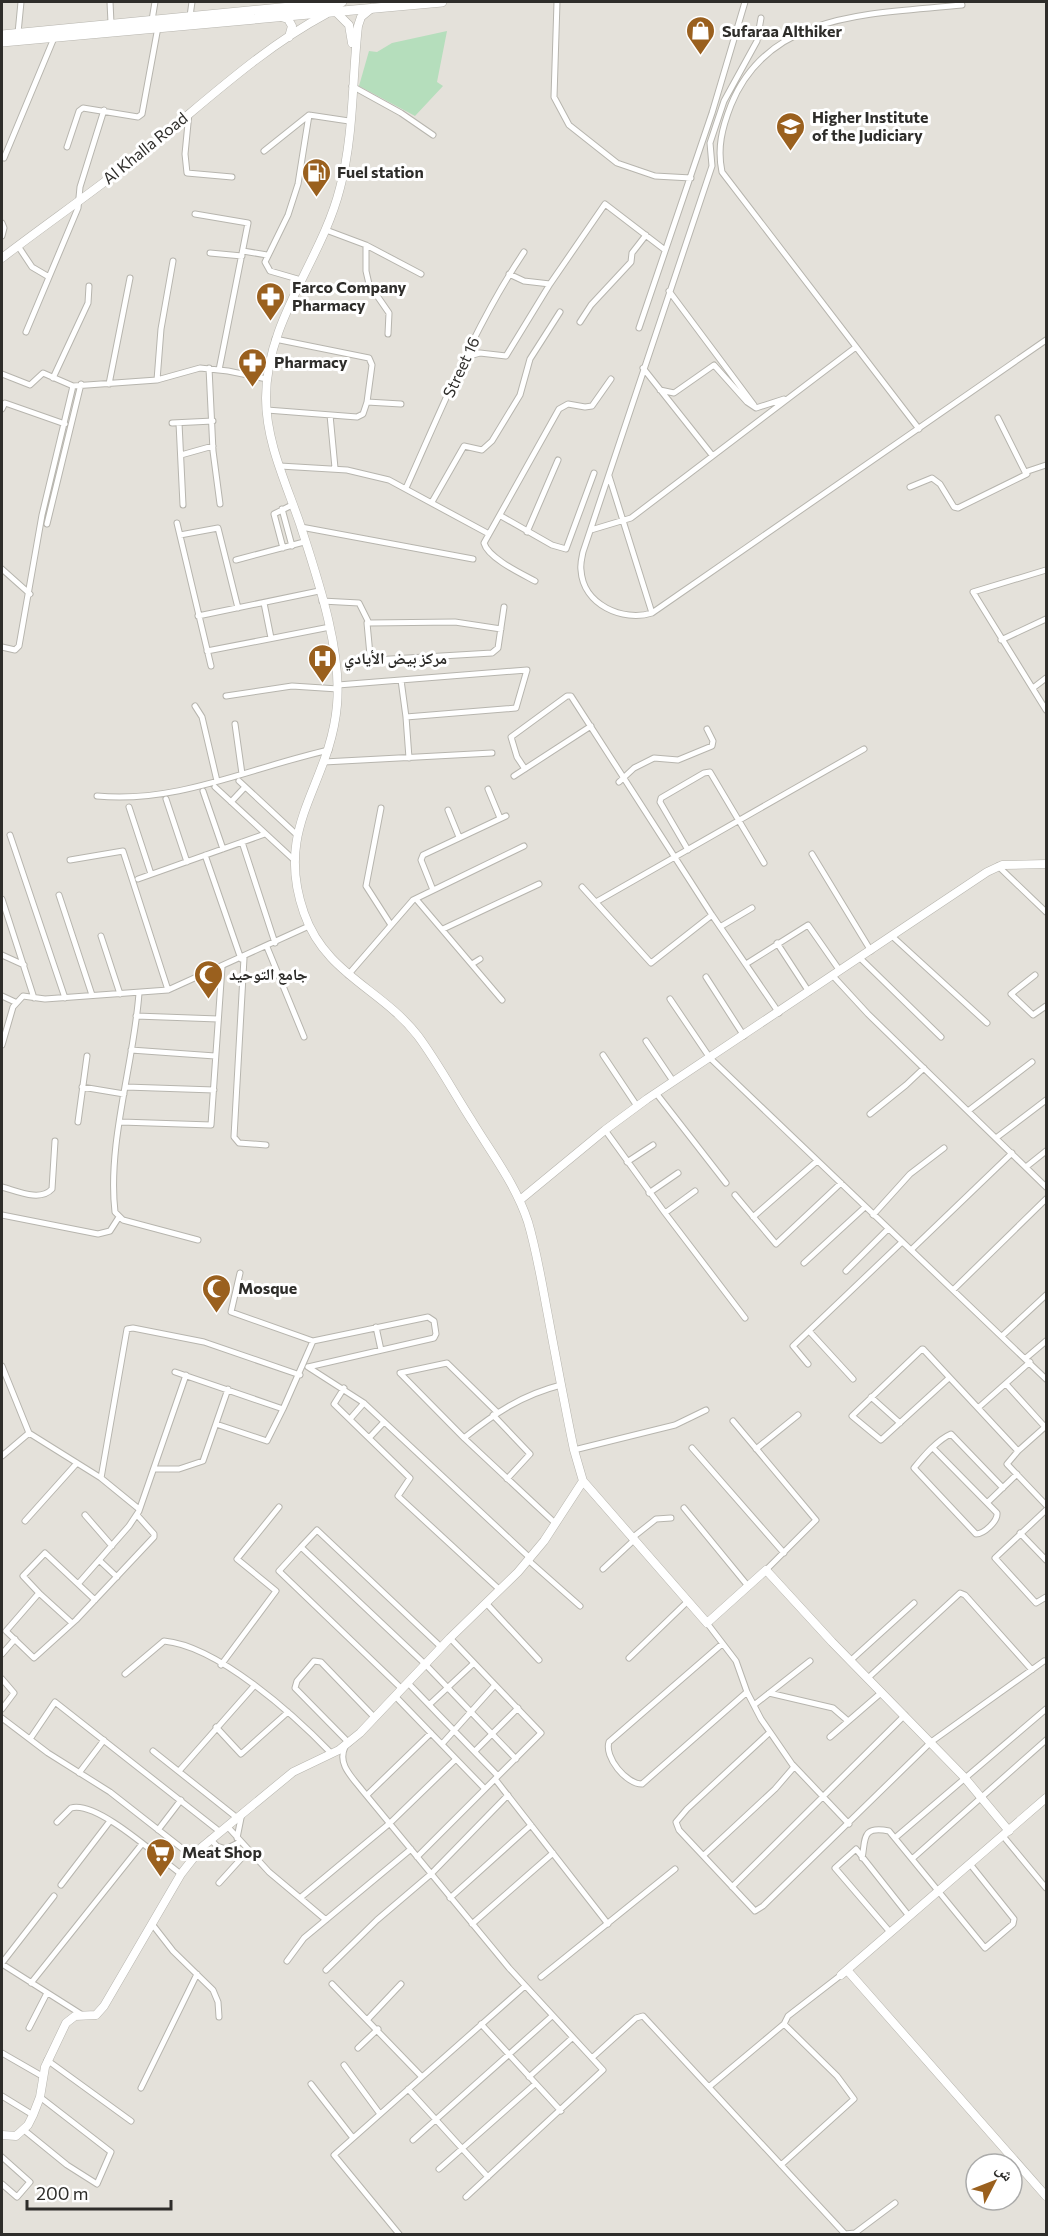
<svg xmlns="http://www.w3.org/2000/svg" width="1048" height="2236" font-family="Commissioner,'Noto Naskh Arabic',sans-serif">
<style>
.green{fill:#b5debc}
.lines{fill:none;stroke-linecap:round;stroke-linejoin:round}
.street-casing{stroke:#b7b5ae;stroke-width:7}
.secondary-casing{stroke:#b7b5ae;stroke-width:9}
.highway-casing{stroke:#b7b5ae;stroke-width:10}
.street{stroke:#fff;stroke-width:5}
.secondary{stroke:#fff;stroke-width:8}
.highway{stroke:#fff;stroke-width:9}
.labels{text-anchor:middle;stroke-width:6;stroke-linejoin:round;paint-order:stroke}
.poi-label{font-size:16px;font-weight:bold;fill:#2e2d2a;stroke:#fff;text-anchor:start}
.street-label{font-size:16px;fill:#2e2d2a;stroke:#fff}
</style>
<rect width="100%" height="100%" fill="#e4e1da"/>
<!-- green -->
<path class="green" d="M447,31L437,82L443,86L415,116L359,86L369,51L377,52L392,43Z"/>
<g class="lines">
<defs>
<path id="street" d="M110,2L111,23
M557,2L554,97L569,125L617,163L655,176L691,178
M190,16L192,2
M761,18L757,41L724,101L710,143L712,166L583,552C582,557 580,564 581,570C583,605 623,622 652,613L1046,340
M152,20L155,2
M18,33L21,2
M352,86L401,113L433,135
M189,113L185,154L187,173L232,177
M67,147L79,111L83,108L138,117L142,114L158,27
M264,151L309,115L349,121
M4,158L54,38
M195,214L248,223L219,370
M2,223L4,228L2,236
M326,230L366,245L421,274
M366,245V271L369,284L389,313L388,334
M18,246L32,267L49,277
M243,251L267,255
M210,253L242,256
M509,274L524,281L550,284L605,204L665,250
M301,280L270,271L265,262L288,215L298,184L309,115
M669,291L754,405
M580,322L591,305L631,262L632,253L646,235
M639,328L712,113L745,2
M26,332L78,208L80,187L104,110
M275,339L369,358L372,365L367,402
M466,357L480,353L506,356L550,284
M209,368L213,451L220,504
M643,368L712,455
M2,374L30,385L43,373L73,386L157,380L200,368L228,371L267,379
M53,378L88,303L89,286
M157,380L161,329L173,261
M109,384L130,278
M660,390L674,393L714,365L747,402L756,408L784,399
M2,409L5,403L8,404L65,424
M267,410L357,417L363,414L367,402L401,404
M330,415L335,468
M998,418L1025,472L1046,465
M172,423L213,421
M179,423L183,505
M919,429L722,172C717,148 722,128 731,105C769,10 876,14 962,5
M181,455L213,446
M280,466L347,470L389,480L489,534
M609,476L652,613
M910,487L932,478L940,484L954,507L958,508L1027,474
M406,488C442,408 475,325 524,252
M432,502L464,446L482,450L492,441L520,395L530,359L560,312
M282,509L292,546
M501,516L552,545L566,549L594,473
M177,523L211,666
M47,524L81,384
M301,527L473,559
M591,530L631,518L856,347
M527,532L558,460
M180,535L218,528L238,608
M283,548L274,514L292,505
M236,560L304,542
M2,569L30,594
M1046,570L973,592L1046,710
M535,581C522,574 488,558 484,543L559,409L568,404L585,407L592,406L611,379
M322,601L359,603L369,623L455,622L501,629
M264,603L271,638
M198,616L319,591
M367,623L370,655L374,660L492,653L498,648L504,607
M1001,640L1046,619
M2,647L15,650L19,646L42,515L73,386
M207,651L330,627
M338,685L527,670L516,708L406,717L401,680
M1033,688L1046,678
M226,696L292,686L338,689
M195,706L202,717L217,781
M406,717L409,758
M235,724L242,774
M324,762L492,753
M525,769L517,757L511,737L567,696H571L712,915L779,1013
M514,776L591,726
M239,781L297,835
M619,782L634,768L654,758L678,760L712,746L713,741L707,729
M215,787L293,859
M488,789L500,818
M203,791L223,849
M97,796C177,804 252,767 329,750
M166,799L187,862
M231,802L245,787
M129,807L151,874
M381,808L366,886L391,925
M448,810L459,837
M10,835L65,998
M242,842L275,943
M688,850L660,802L661,798L704,773L710,772L764,863
M812,854L871,951
M205,855L241,959
M70,860L123,851L168,990
M998,866L1046,912
M138,879L265,834
M582,887L651,963L712,915
M433,890L421,860L423,855L506,816
M59,895L92,995
M2,899L34,998
M416,899L502,1000
M596,902L864,749
M720,927L752,908
M443,929L539,884
M101,936L120,994
M893,937L987,1023
M777,943L809,992
M267,947L304,1037
M2,955L24,965
M244,958L234,1137L239,1143L266,1145
M860,958L941,1037
M472,964L480,959
M746,964L808,925L840,971
M348,975L413,900L524,846
M1035,975L1011,994L1033,1015L1046,1006
M833,976L868,1014L1046,1187
M706,977L744,1036
M139,993C134,1063 107,1143 115,1212L123,1220L198,1240
M2,996L15,1002
M670,999L710,1058L1046,1379
M136,1016L218,1019
M646,1041L673,1081
M2,1045L13,1007L23,996L45,999L168,990L309,926
M131,1050L215,1056
M603,1055L637,1106
M82,1087L124,1094
M126,1087L214,1090
M656,1093L726,1183
M968,1111L1032,1062
M870,1114L906,1085L924,1068
M78,1122L87,1056
M121,1122L211,1125L222,967
M605,1130L665,1213L745,1318
M996,1138L1046,1100
M627,1162L653,1145
M1026,1167L1046,1151
M2,1187C17,1191 40,1202 52,1189L55,1141
M649,1193L678,1173
M735,1195L776,1244L841,1183
M665,1213L695,1191
M2,1215L98,1234L110,1231L119,1217
M873,1215L910,1174L944,1148
M753,1217L817,1161
M911,1250L1012,1153
M804,1263L865,1207
M846,1271L888,1229
M240,1273L231,1312L313,1341
M953,1290L1046,1199
M376,1327L381,1350
M809,1331L853,1379
M1002,1336L1046,1295
M1026,1358L1046,1341
M1030,1362L978,1408L1018,1451L1046,1426
M808,1364L793,1346L902,1242
M2,1366L29,1433L101,1478L139,1509
M308,1367L364,1403L530,1558
M175,1372L283,1409L313,1341L428,1317L434,1321L436,1334L434,1338L308,1367
M949,1378L881,1440L852,1416L922,1349H923L978,1408
M1006,1384L1045,1427
M344,1388L334,1404L410,1478L398,1496L500,1590
M871,1397L900,1423
M497,1412L447,1363L400,1373L464,1438C495,1413 522,1395 561,1385
M493,1415L530,1454L507,1479
M350,1419L364,1403
M733,1421L816,1520L766,1570
M216,1424L267,1441L283,1409
M369,1438L384,1422
M464,1438L555,1523
M692,1448L784,1553
M933,1448L997,1513C998,1521 984,1534 976,1534L914,1468C923,1457 937,1440 951,1434L1003,1488
M756,1449L798,1415
M574,1450L675,1425L706,1410
M1018,1451L1007,1464L1046,1505
M2,1456L29,1433
M155,1469H179L203,1461L228,1389
M101,1478L127,1329L133,1328L204,1342L300,1375
M988,1502L1017,1474
M684,1508L748,1586
M1046,1510L995,1558L1036,1603L1046,1597
M85,1515L112,1546
M25,1521L77,1463
M1020,1533L1046,1560
M632,1538L656,1519L671,1518
M301,1547L279,1571L402,1689
M99,1560L117,1577
M528,1560L580,1606
M603,1569L634,1540
M78,1584L45,1553L23,1576L39,1593L6,1631L34,1658L76,1620L154,1537V1534L137,1515
M39,1593L72,1623
M95,1600L78,1584L129,1526L139,1511L186,1375
M486,1603L539,1660
M722,1644L609,1742C604,1757 626,1784 642,1784L747,1692
M441,1647L317,1530L301,1547L425,1664L516,1759
M2,1654L15,1639
M629,1658L688,1601
M850,1661L914,1603
M221,1665L276,1591L237,1559L279,1507
M125,1674L164,1641C218,1646 294,1715 331,1753
M868,1678L960,1593L965,1595L1032,1670
M2,1679L14,1693L2,1709
M408,1683L498,1776
M769,1693L833,1708L848,1721
M396,1697L485,1789
M430,1704L474,1663
M754,1705L810,1661
M2,1718L48,1753L110,1792L193,1857
M216,1727L241,1754L288,1712
M769,1733L687,1809L676,1822L679,1830L755,1911L763,1906L931,1742L1044,1661
M830,1737L882,1692
M30,1739L55,1702L219,1831
M349,1743L295,1688L297,1681L314,1661L321,1662L375,1718
M442,1744L495,1685
M345,1747C337,1764 352,1777 362,1790L509,1968L603,2070L466,2197
M476,1750L518,1708
M153,1751L236,1817
M793,1765L849,1824
M179,1771L254,1686
M79,1773L104,1740
M495,1779L608,1924
M367,1795L431,1733
M57,1822L71,1808C97,1800 159,1858 181,1874
M227,1826L269,1872L300,1898
M158,1830L181,1800
M1003,1836L1046,1888
M237,1838L242,1813
M895,1838L1046,1709
M210,1839L217,1846L226,1849L240,1842
M704,1855L775,1789L794,1767L761,1719L747,1692L736,1661L707,1623
M417,1857L541,1733L450,1638
M862,1858C866,1841 860,1825 889,1831L985,1948L1013,1924L1014,1919L970,1864
M912,1859L1046,1740
M219,1883L248,1851
M61,1885L110,1821
M732,1887L905,1715
M450,1898L531,1825
M326,1920L300,1898L390,1823L456,1759
M152,1924L173,1951L213,1990L218,2002L219,2017
M472,1924L553,1853
M890,1932L835,1868L856,1849L909,1916
M287,1961L304,1938L411,1849
M2,1963L54,1896
M2,1964L84,2016
M326,1970L377,1920L431,1874L508,1795
M541,1977L675,1869
M31,1983L142,1844
M332,1984L422,2077L334,2155L399,2234
M368,2019L401,1984
M481,2024L561,2111
M29,2028L47,1993
M358,2048L378,2029
M2,2053L42,2076
M593,2057L636,2018L643,2016L845,2234L855,2233L895,2203
M47,2060L131,2121
M344,2065L380,2114
M422,2077L525,1986
M529,2077L572,2038
M311,2084L353,2138
M710,2086L784,2024L788,2016L841,1975
M141,2088L197,1974
M408,2089L488,2177
M2,2096L33,2115
M24,2130L67,2165L97,2184L111,2152L40,2097
M413,2140L552,2016
M2,2157L30,2182L17,2197L2,2184
M781,2165L854,2099L837,2076L784,2024
M439,2169L535,2084"/>
<path id="secondary" d="M372,8L361,17L358,26C352,79 354,136 340,188C322,260 266,320 266,398C266,442 286,483 300,524C317,577 342,649 337,705C330,786 273,825 304,913C325,974 382,989 418,1036C438,1063 454,1093 472,1121C492,1154 516,1185 528,1222C536,1249 541,1278 546,1305C555,1353 564,1402 574,1450L583,1481L707,1623L766,1570L832,1642L964,1777L1009,1831
M335,11L349,25L352,43
M281,17L288,19L292,26L289,37
M2,258C45,225 90,194 133,160C196,111 255,52 326,14
M520,1200L605,1130L647,1099L987,872L1002,865L1046,864
M847,1970L1046,2196
M841,1975L1046,1798
M2,2135L16,2136L28,2125L33,2115L40,2097L45,2067L66,2023L75,2016L96,2015L104,2006L181,1874L202,1847L293,1772L339,1750L360,1733L450,1638L518,1572L544,1541L583,1481"/>
<path id="highway" d="M2,35L342,2
M2,42L442,2"/>
</defs>
<!-- street casing -->
<use href="#street" class="street-casing"/>
<!-- secondary casing -->
<use href="#secondary" class="secondary-casing"/>
<!-- highway casing -->
<use href="#highway" class="highway-casing"/>
<!-- street -->
<use href="#street" class="street"/>
<!-- secondary -->
<use href="#secondary" class="secondary"/>
<!-- highway -->
<use href="#highway" class="highway"/>
</g>
<!-- icons -->
<defs>
<symbol id="shop-pin" viewBox="-11 -11 22 30"><path d="M0 17L-7.5 6A9.5 9.5 0 1 1 7.5 6Z" fill="#9a601e" stroke="#fff"/><path d="M-5-2.5h2.3a2.7 3.5 0 0 1 5.4 0H5L5.5 6h-11ZM-1.5-2.5h3a1.5 2.3 0 0 0-3 0Z" fill="#fff"/></symbol>
<symbol id="university-pin" viewBox="-11 -11 22 30"><path d="M0 17L-7.5 6A9.5 9.5 0 1 1 7.5 6Z" fill="#9a601e" stroke="#fff"/><path d="M0-5L7-2L0 1L-7-2ZM-4 1L0 2.5L4 1V4Q0 6-4 4Z" fill="#fff"/></symbol>
<symbol id="fuel-pin" viewBox="-11 -11 22 30"><path d="M0 17L-7.5 6A9.5 9.5 0 1 1 7.5 6Z" fill="#9a601e" stroke="#fff"/><path d="M-5.5-6h7V0h2V4h1.3V-2.5L3-4.5l.8-.8L6-3V5H2.5V1h-1V6h-7ZM-4.2-4.7v3.2H.2V-4.7Z" fill="#fff"/></symbol>
<symbol id="pharmacy-pin" viewBox="-11 -11 22 30"><path d="M0 17L-7.5 6A9.5 9.5 0 1 1 7.5 6Z" fill="#9a601e" stroke="#fff"/><path d="M-2-6h4v4h4v4h-4v4h-4v-4h-4v-4h4Z" fill="#fff"/></symbol>
<symbol id="hospital-pin" viewBox="-11 -11 22 30"><path d="M0 17L-7.5 6A9.5 9.5 0 1 1 7.5 6Z" fill="#9a601e" stroke="#fff"/><path d="M-5-5h3v3.5h4V-5h3V5h-3V1.5h-4V5h-3Z" fill="#fff"/></symbol>
<symbol id="mosque-pin" viewBox="-11 -11 22 30"><path d="M0 17L-7.5 6A9.5 9.5 0 1 1 7.5 6Z" fill="#9a601e" stroke="#fff"/><path d="M3.5-4.9A6 6 0 1 0 3.5 4.9A5 5 0 1 1 3.5-4.9Z" fill="#fff"/></symbol>
<symbol id="supermarket-pin" viewBox="-11 -11 22 30"><path d="M0 17L-7.5 6A9.5 9.5 0 1 1 7.5 6Z" fill="#9a601e" stroke="#fff"/><path d="M-6-5.5h2.5l.6 2H6L4.5 2H-2.5L-4.4-4H-6ZM-1.5 3.2a1.3 1.3 0 1 0 .1 0ZM3 3.2a1.3 1.3 0 1 0 .1 0Z" fill="#fff"/></symbol>
</defs>
<g fill-rule="evenodd">
<use href="#shop-pin" x="684" y="14" width="33" height="45"/>
<use href="#university-pin" x="774" y="110" width="33" height="45"/>
<use href="#fuel-pin" x="300" y="156" width="33" height="45"/>
<use href="#pharmacy-pin" x="254" y="280" width="33" height="45"/>
<use href="#pharmacy-pin" x="236" y="346" width="33" height="45"/>
<use href="#hospital-pin" x="306" y="642" width="33" height="45"/>
<use href="#mosque-pin" x="192" y="958" width="33" height="45"/>
<use href="#mosque-pin" x="200" y="1272" width="33" height="45"/>
<use href="#supermarket-pin" x="144" y="1836" width="33" height="45"/>
</g>
<g class="labels">
<!-- poi labels -->
<g class="poi-label">
<text x="722" y="37">Sufaraa Althiker</text>
<text x="812" y="123">Higher Institute<tspan x="812" dy="18">of the Judiciary</tspan></text>
<text x="337" y="178">Fuel station</text>
<text x="292" y="293">Farco Company<tspan x="292" dy="18">Pharmacy</tspan></text>
<text x="274" y="368">Pharmacy</text>
<text x="344" y="664">مركز بيض الأيادي</text>
<text x="229" y="980">جامع التوحيد</text>
<text x="238" y="1294">Mosque</text>
<text x="182" y="1858">Meat Shop</text>
</g>
<!-- street labels -->
<g class="street-label">
<text transform="translate(145 148) rotate(-39)" y="6">Al Khalla Road</text>
<text transform="translate(461 367) rotate(-65)" y="6">Street 16</text>
</g>
</g>
<!-- border -->
<rect width="1048" height="2236" fill="none" stroke="#2e2d2a" stroke-width="6"/>
<!-- north arrow -->
<g transform="translate(994 2182) rotate(48)"><circle r="28" fill="#ffffff" stroke="#ababaa" stroke-width="1.5"/>
<path d="M0-4.5L10 22L0 15L-10 22Z" fill="#9a601e"/>
<text y="-9" font-size="16" font-weight="bold" text-anchor="middle" fill="#2e2d2a">ش</text>
</g>
<!-- scale -->
<path d="M27 2200v9h144v-9" fill="none" stroke="#2e2d2a" stroke-width="3"/>
<text x="36" y="2200" font-size="18" fill="#2e2d2a" stroke="#ffffff" stroke-width="4.5" paint-order="stroke">200 m</text>
</svg>
